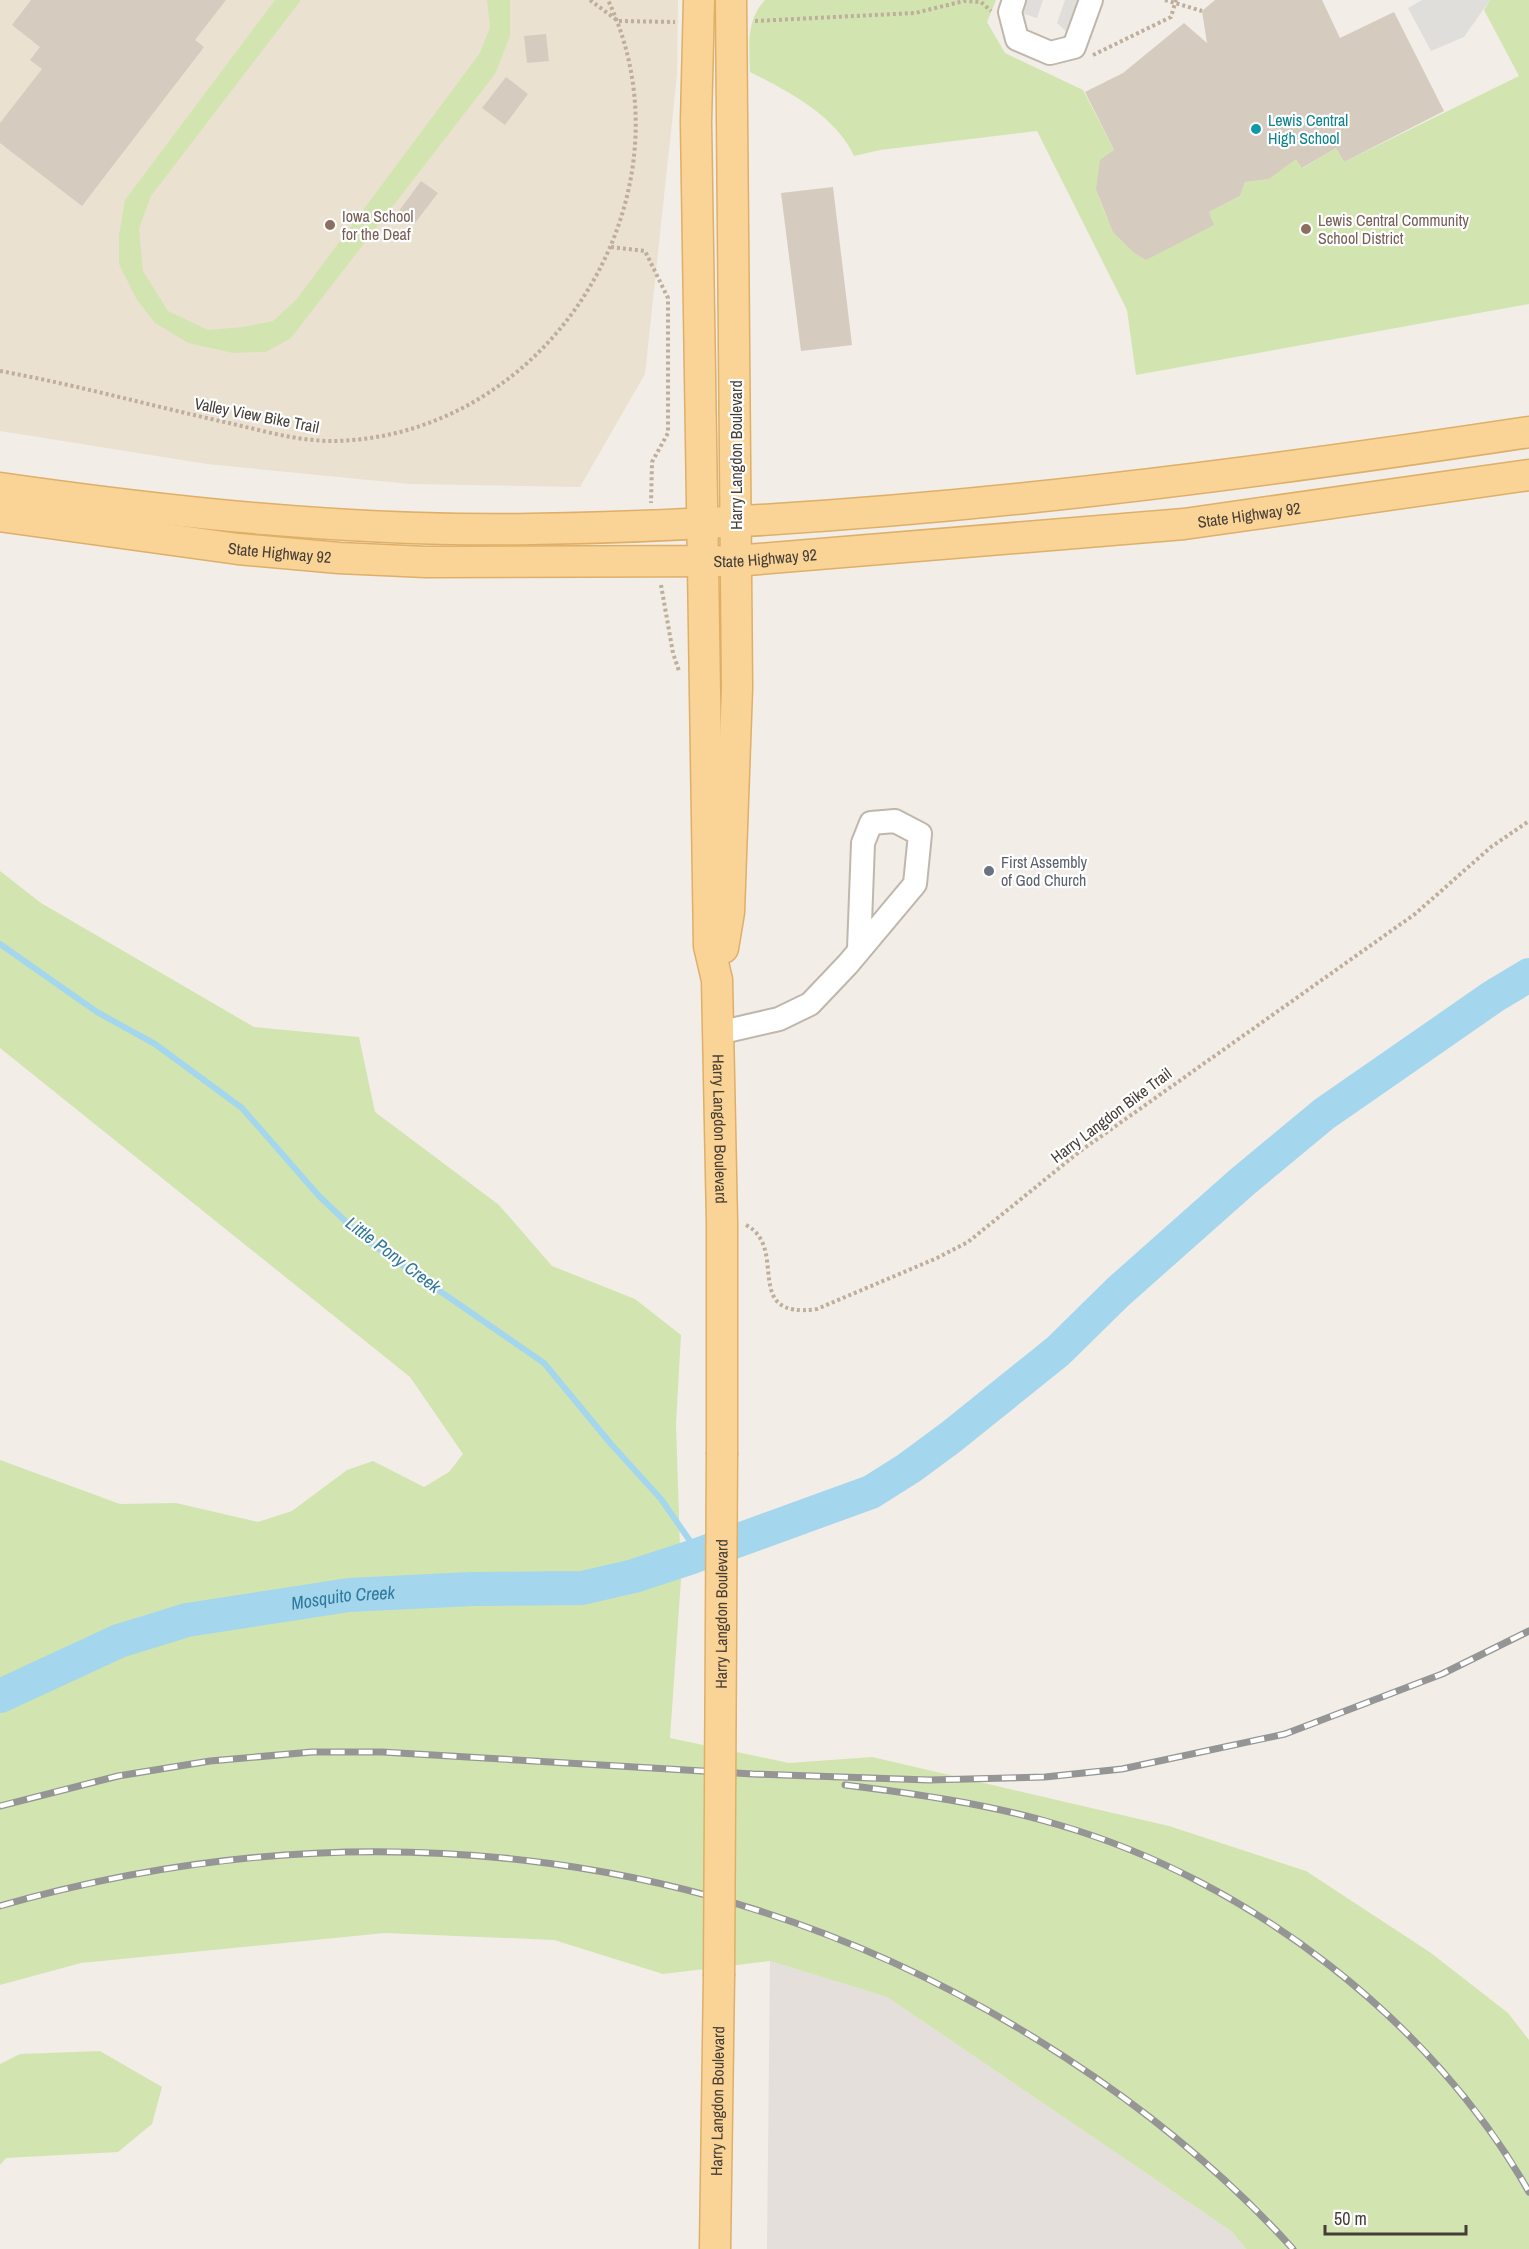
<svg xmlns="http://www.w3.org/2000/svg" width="1529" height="2249" font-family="'Archivo Narrow',sans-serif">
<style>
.industrial{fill:#e4dfdb}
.education{fill:#ebe1d0}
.green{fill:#d2e5b0}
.parking{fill:#e0dedb}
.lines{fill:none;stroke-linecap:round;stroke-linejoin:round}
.stream{stroke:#a4d6ed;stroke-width:6}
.river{stroke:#a4d6ed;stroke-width:34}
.building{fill:#d6cbbf}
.minor-casing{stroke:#c0b7ac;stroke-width:26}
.major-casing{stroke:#deaf68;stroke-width:33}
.path{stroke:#beae9b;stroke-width:4;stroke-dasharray:3 3;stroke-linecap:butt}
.minor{stroke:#fff;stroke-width:22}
.major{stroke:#fad497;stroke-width:30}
.rail-casing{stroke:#959595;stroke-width:7}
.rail{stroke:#fff;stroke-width:4.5;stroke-dasharray:14;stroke-linecap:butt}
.major-bridge-casing{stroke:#deaf68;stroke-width:33;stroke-linecap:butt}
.major-bridge{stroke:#fad497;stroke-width:30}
.culture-dot{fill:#0f9aa8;stroke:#fff;stroke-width:2}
.education-dot{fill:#8d6e63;stroke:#fff;stroke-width:2}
.worship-dot{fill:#6b7280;stroke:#fff;stroke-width:2}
.labels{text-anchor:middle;stroke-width:4.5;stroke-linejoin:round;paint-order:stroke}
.culture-label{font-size:16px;fill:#0d838f;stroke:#fff;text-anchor:start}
.education-label{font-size:16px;fill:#785e54;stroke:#fff;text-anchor:start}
.street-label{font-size:16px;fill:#453d36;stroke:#fff}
.worship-label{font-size:16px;fill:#5b616d;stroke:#fff;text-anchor:start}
.water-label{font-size:18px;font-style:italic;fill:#30799c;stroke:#fff}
</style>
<rect width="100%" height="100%" fill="#f2ede6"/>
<!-- industrial -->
<path class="industrial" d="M770,1961L887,1997L1231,2231L1246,2249H767Z"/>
<!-- education -->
<path class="education" d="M0,0H678L677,75L645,374L580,487L410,484L207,464L0,431Z"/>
<!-- green -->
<path class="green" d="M275,0H301L151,196L139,229L143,271L168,311L208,330L243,327L273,321L296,300L480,53L490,27L487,0H510V36L495,74L291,338L266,352L233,353L188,343L155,323L137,300L119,264V235L125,200Z
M765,0H996L987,22L1005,53L1083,90L1114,150L1096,190C1108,222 1115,241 1146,259L1209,212L1240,196L1245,182L1269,179L1296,157L1303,168L1336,148L1344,162L1519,76L1484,10L1490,0H1529V304L1136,375L1127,310L1037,131L880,150L854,156C836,116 788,91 750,72C749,46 746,20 765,0Z
M0,871L41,903L254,1027L359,1037L375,1112L499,1205L552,1266L635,1299L681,1335L676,1424L681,1579L670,1738L789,1763L872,1757L1169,1826L1306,1871L1431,1953L1508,2013L1529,2040V2249H1246L1231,2231L887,1997L770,1961L663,1974L554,1940L385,1933L81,1963L0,1985V1460L120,1504L176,1503L258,1522L292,1511L347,1470L373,1461L424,1487L449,1472L463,1454L410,1377L0,1048Z
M100,2051L162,2087L152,2124L118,2152L6,2158L0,2165V2064L20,2054Z"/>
<!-- parking -->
<path class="parking" d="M1026,0H1043L1037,18L1021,13Z
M1065,0H1082L1069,34L1057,23Z
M1422,0H1490L1464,37L1431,51L1408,8Z"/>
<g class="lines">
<!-- stream -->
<path class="stream" d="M0,944L97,1012L155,1044L242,1108L319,1196L363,1238L544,1363L611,1444L661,1499L699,1554"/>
<!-- river -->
<path class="river" id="s1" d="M0,1696L119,1641L187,1620L349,1595L472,1589L582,1588L634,1576L692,1557L871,1492L909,1468L951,1437L1058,1351L1118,1292L1242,1182L1324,1114L1494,996L1529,975"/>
</g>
<!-- building -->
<path class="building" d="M31,0H226L195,40L204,47L82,206L0,143V123L42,69L30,60L40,47L12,25Z
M1215,0H1322L1340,38L1394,12L1444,111L1344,162L1336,148L1302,168L1296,159L1269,179L1245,182L1240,196L1209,212L1214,225L1146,260L1133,252L1113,232L1096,190L1100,160L1114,150L1085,92L1123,73L1184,23L1207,43L1202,11Z
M546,34L549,61L527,63L524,36Z
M506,77L528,94L505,125L482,108Z
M421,181L438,193L415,223L399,211Z
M833,187L852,345L801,351L781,193Z"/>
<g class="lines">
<defs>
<path id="minor" d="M1014,0L1010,12L1017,39L1050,53L1074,47L1091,0
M718,1033L779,1019L810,1004L848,964L915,884L920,834L895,821L871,823L863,843L859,949"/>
<g id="major">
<path id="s2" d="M699,0L696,122L709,946L717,980L722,1222V1452"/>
<path d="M0,488C175,513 354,532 531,529C866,524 1198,482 1529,432"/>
<path id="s3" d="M0,516L238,549L339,558L426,562L735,561L1184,524L1529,475"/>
<path d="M723,948L729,912L737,688L731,0"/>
<path id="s4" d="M715,2249L719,1976"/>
</g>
</defs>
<!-- minor casing -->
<use href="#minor" class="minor-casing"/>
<!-- major casing -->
<use href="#major" class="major-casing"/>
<!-- path -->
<path class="path" d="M590,0L618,21L675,22
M1165,0L1202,11
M755,21L915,13L964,1L981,2L991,11
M1093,55L1171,17L1176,0
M611,247L645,251L668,298V433L652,462L651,503
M0,371C77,385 152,406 229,423C264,431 301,442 337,441C551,434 700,195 608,0
M661,585L673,653L679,671
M746,1225C790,1248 740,1320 817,1309L937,1258L968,1242L1079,1152L1415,914L1491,847L1529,821"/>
<!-- minor -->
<use href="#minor" class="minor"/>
<!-- major -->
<use href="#major" class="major"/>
<defs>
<path id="rail" d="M845,1785C917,1794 989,1804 1059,1825C1248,1880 1432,2020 1529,2192
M0,1806L118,1776L210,1761L312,1752H382L753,1774L929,1780L1045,1777L1122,1769L1285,1734L1442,1674L1529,1631
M0,1906C367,1801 745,1847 1066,2058C1149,2112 1227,2176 1293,2249"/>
</defs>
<!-- rail casing -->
<use href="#rail" class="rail-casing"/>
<!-- rail -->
<use href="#rail" class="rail"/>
<defs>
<g id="major-bridge">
<path id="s5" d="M719,1976L722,1452"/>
</g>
</defs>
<!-- major-bridge casing -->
<use href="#major-bridge" class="major-bridge-casing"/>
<!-- major-bridge -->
<use href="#major-bridge" class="major-bridge"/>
</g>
<!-- markers -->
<circle class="culture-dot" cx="1256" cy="129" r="6"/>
<g class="education-dot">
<circle cx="330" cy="225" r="6"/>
<circle cx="1306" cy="229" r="6"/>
</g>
<circle class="worship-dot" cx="989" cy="871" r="6"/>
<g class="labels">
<!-- culture labels -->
<g class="culture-label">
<text x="1268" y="126">Lewis Central<tspan x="1268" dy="18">High School</tspan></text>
</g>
<!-- education labels -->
<g class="education-label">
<text x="342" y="222">Iowa School<tspan x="342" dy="18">for the Deaf</tspan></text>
<text x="1318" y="226">Lewis Central Community<tspan x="1318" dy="18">School District</tspan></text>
</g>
<!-- street labels -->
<g class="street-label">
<text transform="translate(257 415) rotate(11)" y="6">Valley View Bike Trail</text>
<text transform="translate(736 455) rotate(-90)" y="6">Harry Langdon Boulevard</text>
<text dy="6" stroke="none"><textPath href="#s3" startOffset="1254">State Highway 92</textPath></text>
<text dy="6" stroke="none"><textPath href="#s3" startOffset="282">State Highway 92</textPath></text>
<text dy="6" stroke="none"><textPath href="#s3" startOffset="768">State Highway 92</textPath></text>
<text transform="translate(1111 1115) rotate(-37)" y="6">Harry Langdon Bike Trail</text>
<text dy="6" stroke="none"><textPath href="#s2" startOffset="1130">Harry Langdon Boulevard</textPath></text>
<text dy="6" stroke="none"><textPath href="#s5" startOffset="362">Harry Langdon Boulevard</textPath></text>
<text dy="6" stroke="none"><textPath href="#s4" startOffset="148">Harry Langdon Boulevard</textPath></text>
</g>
<!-- worship labels -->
<g class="worship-label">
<text x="1001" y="868">First Assembly<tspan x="1001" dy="18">of God Church</tspan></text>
</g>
<!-- water labels -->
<g class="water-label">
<text transform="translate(393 1255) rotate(37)" y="6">Little Pony Creek</text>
<text dy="6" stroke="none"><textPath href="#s1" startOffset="360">Mosquito Creek</textPath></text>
</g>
</g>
<!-- scale -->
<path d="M1325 2225v9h141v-9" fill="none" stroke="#453d36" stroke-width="3"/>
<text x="1334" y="2225" font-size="18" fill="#453d36" stroke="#ffffff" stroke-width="4.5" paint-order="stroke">50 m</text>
</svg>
